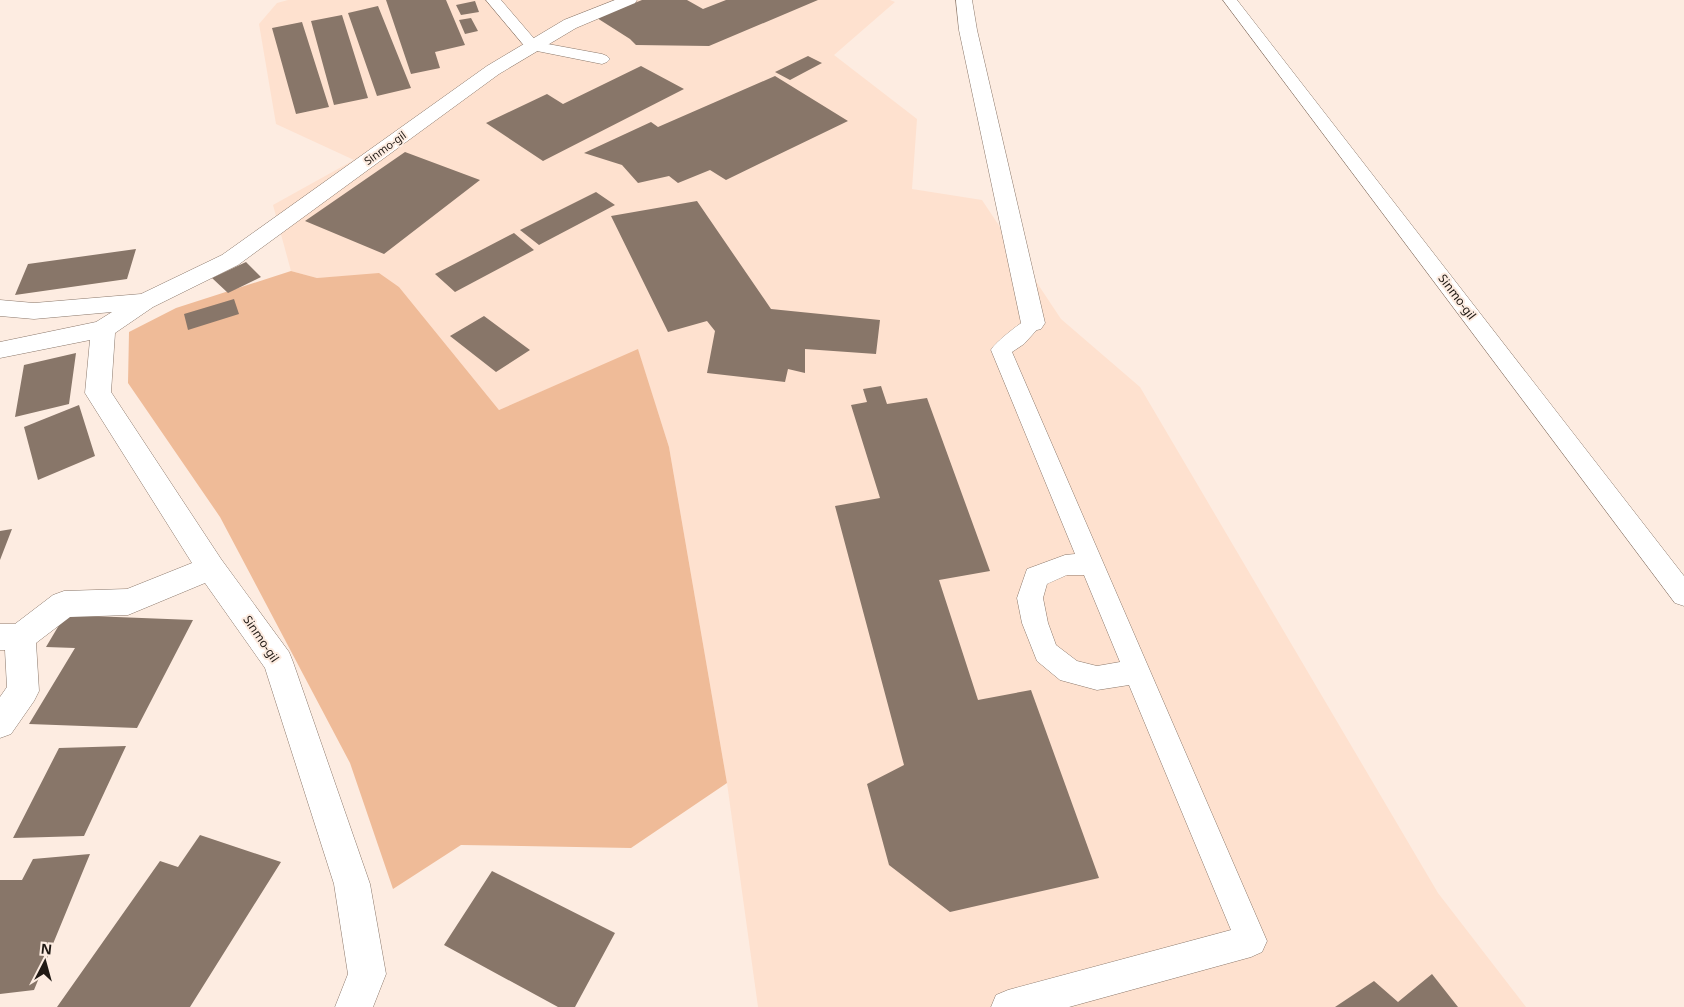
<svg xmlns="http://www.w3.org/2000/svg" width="1684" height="1007" font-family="'Noto Sans',sans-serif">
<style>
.built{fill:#fee1cf}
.green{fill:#efbb98}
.building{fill:#887669}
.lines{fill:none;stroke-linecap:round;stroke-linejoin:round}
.service-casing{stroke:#8b786b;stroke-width:1}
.minor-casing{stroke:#8b786b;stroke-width:1}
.service{fill:#fff;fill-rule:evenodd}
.minor{fill:#fff;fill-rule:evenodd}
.labels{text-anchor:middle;stroke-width:4;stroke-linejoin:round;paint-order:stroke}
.far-street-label{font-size:11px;fill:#211a15;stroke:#fdece1}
.street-label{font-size:12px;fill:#211a15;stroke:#fdece1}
</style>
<rect width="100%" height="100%" fill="#fdece1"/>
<!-- built -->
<path class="built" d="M288,0H890L895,2L834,55L917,119L912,189L982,200L1061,319L1140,387L1438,893L1526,1007H758L727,783L669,447L638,350L499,410L399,287L379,274L317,278L291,271L273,205L354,160L276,124L259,24L277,3Z"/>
<!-- green -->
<path class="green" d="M291,271L317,278L379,273L399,287L499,410L638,349L669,447L727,783L631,848L461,845L393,889L350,763L220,517L128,383L129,332L176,308Z"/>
<!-- building -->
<path class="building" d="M386,0H446L465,45L435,52L440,68L411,74Z
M642,0H687L703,9L726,0H818L709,46L636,45L630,39L597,18Z
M475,1L479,12L461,15L456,5Z
M378,6L411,88L377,96L348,13Z
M342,15L368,98L334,105L311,21Z
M471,18L478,31L465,34L459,20Z
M302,22L329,107L296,114L272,28Z
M808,56L822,63L790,80L775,72Z
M641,66L684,89L543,161L486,123L547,94L563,104Z
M775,76L848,121L726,180L710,170L678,183L669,176L638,183L622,165L584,153L651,122L658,127Z
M405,152L480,180L384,254L305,221Z
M596,192L615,205L539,245L520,230Z
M697,201L771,309L880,320L876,354L805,349V373L788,369L785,382L707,373L715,331L707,321L668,332L611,216Z
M514,233L534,250L455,292L435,274Z
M136,249L127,279L15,295L28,264Z
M246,262L261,277L228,293L212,278Z
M234,299L239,314L188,330L184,314Z
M484,316L530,350L496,372L450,336Z
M76,353L69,404L15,417L24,365Z
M881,386L887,404L927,398L990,571L939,580L978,700L1031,690L1099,878L950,912L889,865L867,784L904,765L835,506L880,498L851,405L867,402L863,389Z
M79,405L95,456L38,480L24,427Z
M12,529L0,560V531Z
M65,615L193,620L137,728L29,724L75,648L46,647Z
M126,746L84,836L13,838L59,748Z
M200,835L281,862L190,1007H57L160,861L178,867Z
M90,854L34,990L0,994V880H22L33,859Z
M492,871L615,933L575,1007H558L444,945Z
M1432,974L1458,1007H1335L1374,981L1398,1002Z"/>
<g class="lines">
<defs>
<path id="service" d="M486,0H501L537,42L602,54L607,56L610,59L607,62L602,64L527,49Z
M1223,0H1237L1684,576V606L1675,603Z
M1033,316L1040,318L1043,323L1024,344L1012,352L1267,941L1262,952L1251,957L1069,1007H991L996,995L1008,990L1231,930L1129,685L1097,690L1060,680L1037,661L1022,623L1017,598L1027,569L1065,555L1075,554L991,350C994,343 1026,318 1033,316ZM1067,575H1084L1120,662L1097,666L1077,661L1056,645L1048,623L1043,598L1047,584Z"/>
<path id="minor" d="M615,0H637L635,3L576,28L499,74L238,265L153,307L115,333L111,392L221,559L289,652L293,662L370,884L386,974L373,1007H335L348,974L334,884L265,668L205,583L128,615L70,617L36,643L39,691L34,701L11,734L0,738V697L7,687L5,650H0V624H15L53,595L64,591L127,589L192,563L85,393L90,340L0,358V342L96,322L112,312L34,319L0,316V300L34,303L141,294L222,255L487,66L564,20Z
M956,0H972L977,30L1045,323L1041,329L1033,331L1025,329L1021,323L959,30Z"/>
</defs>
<!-- service casing -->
<use href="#service" class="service-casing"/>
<!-- minor casing -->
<use href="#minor" class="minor-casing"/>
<!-- service -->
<use href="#service" class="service"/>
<!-- minor -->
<use href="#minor" class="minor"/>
</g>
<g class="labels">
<!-- far-street labels -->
<g class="far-street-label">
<text transform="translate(385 148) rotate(-36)" y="4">Sinmo-gil</text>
</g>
<!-- street labels -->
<g class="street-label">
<text transform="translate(1457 297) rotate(53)" y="4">Sinmo-gil</text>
<text transform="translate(261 639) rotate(56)" y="4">Sinmo-gil</text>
</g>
</g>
<!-- north arrow -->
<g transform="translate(45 962) rotate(6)" stroke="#fdece1" stroke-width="4" paint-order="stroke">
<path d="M0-4L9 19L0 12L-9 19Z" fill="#211a15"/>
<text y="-8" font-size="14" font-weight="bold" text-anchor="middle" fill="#211a15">N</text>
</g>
</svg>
